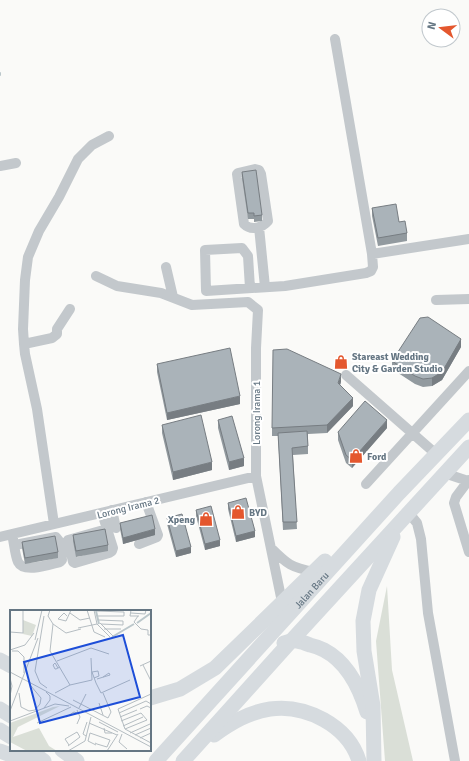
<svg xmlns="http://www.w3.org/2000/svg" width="469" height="761" font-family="Signika,sans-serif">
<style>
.green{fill:#dadfd7}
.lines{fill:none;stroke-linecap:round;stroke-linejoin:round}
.stream{stroke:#bbc7cb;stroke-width:2}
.minor{stroke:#c3c8cc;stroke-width:10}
.highway{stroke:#d6dbdf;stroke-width:15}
.wall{fill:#929a9f}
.shaded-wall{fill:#777d82}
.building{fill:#aab3b9;stroke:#777d82}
.labels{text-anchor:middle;stroke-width:4;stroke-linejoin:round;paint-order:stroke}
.poi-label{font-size:10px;font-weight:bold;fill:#657683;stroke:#fff;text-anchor:start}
.street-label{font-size:10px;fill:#657683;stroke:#fff}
.inset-river{fill:none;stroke:#bbc7cb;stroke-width:2}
.inset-road{fill:none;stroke:#b5bdc2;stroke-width:1}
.view{fill:#1d4ed8;fill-opacity:0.15;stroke:#1d4ed8;stroke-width:2}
.inset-edge{fill:none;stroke:#657683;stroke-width:2}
</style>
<rect width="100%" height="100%" fill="#fafaf8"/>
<!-- green -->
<path class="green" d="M387,586L392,670L413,761H385L376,641Z"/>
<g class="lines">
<!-- stream -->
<path class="stream" d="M0,73V75"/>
<!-- minor -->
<path class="minor" d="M0,166L16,163
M255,169L259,170L261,174L268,221C262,228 251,231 244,224L237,174L238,173Z
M259,227L265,287
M372,254L469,239
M166,267L173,297
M96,276L117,286L161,293L192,305L248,302L258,310L256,348V476L282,602
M250,288L248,256L242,248L205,250L206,291L285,286L366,273L371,271L373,267L372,254L335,39
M436,300L469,299
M24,344L52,338L57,334V329L70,309
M346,375L436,454
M444,473L468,481L469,480
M468,481L456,497L454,503L469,552
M366,484L469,371
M112,510L116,528
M408,512L417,523L421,539L428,613L455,761
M102,513L113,548L112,551L109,553L75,563L73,562L68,540L107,529
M54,524L37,409L25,354L24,344L23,329L25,280L28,257L39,231L59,197L78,159L92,145L109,136
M12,534C14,542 15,556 18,562C24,574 51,564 60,562L62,560L60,542L56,537L15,545
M0,537L256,476
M139,544L157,537L158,535L146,502
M271,548C288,565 291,567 314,572"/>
<!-- highway -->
<g class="highway">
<path d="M284,643C294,639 300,641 310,645C315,646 320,648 324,650C347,662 360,689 367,712"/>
<path d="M0,660L11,666"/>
<path d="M150,698L180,689L215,668L325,561"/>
<path d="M0,709L11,716"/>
<path d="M0,730L11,737"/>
<path d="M214,735C231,723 249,712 270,709C305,704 348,725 359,761"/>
<path d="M29,750L44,761"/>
<path d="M62,750L77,761"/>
<path d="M0,751L27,761"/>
<path id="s1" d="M156,761L399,493L469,420"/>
<path d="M183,761L292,640L469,447"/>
<path d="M374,761L373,706L364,651L363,621L369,590L393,537"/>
</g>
</g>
<!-- wall -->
<path class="wall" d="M242,172L262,215V221L254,222V219H248L242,178Z
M372,208L399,222L407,233V241L378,246L372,216Z
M461,347L442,380L432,386L423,387L415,384L392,369V361Z
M157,364L240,404L167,420L157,372Z
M341,382L340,385L353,406L327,433L308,434V454L293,455L297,529L283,530L278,436H272V428Z
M218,420L244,466L229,470L218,428Z
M162,425L212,470L173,480L162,433Z
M387,428L352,468L346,463L338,440V432Z
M228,503L255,537L236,542L228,509Z
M196,510L220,546L205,550L196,516Z
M167,518L191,553L176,557L167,524Z
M120,523L155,535L123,544L120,529Z
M73,535L108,545V551L76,557L73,541Z
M22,542L58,552V558L25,564L22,548Z"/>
<!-- shaded-wall -->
<path class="shaded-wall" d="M461,339V347L442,380L432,386V378Z
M341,374V382L338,391V383Z
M240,396V404L167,420V413Z
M353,398V406L327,433V425Z
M387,420V428L352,468V460Z
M244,458V466L229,470V462Z
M212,462V470L173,480V472Z
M155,529V535L123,544V538Z
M255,531V537L236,542V536Z
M220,540V546L205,550V544Z
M191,547V553L176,557V551Z"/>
<!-- building -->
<path class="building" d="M256,170L262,215L254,216V213H248L242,172Z
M396,204L399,222L405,221L407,233L378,238L372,208Z
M428,317L461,339L442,372L432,378L423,379L415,376L392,361L420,318Z
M230,348L240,396L167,413L157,364Z
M287,349L341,374L338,383L353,398L327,425L272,428L273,350Z
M365,401L387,420L352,460L346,455L338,432Z
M201,415L212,462L173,472L162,425Z
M232,416L244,458L229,462L218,420Z
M307,431L308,446L292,448L297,522H283L278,433Z
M246,498L255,531L236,536L228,503Z
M211,506L220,540L205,544L196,510Z
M182,514L191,547L176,551L167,518Z
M152,515L155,529L123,538L120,523Z
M105,529L108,545L76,551L73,535Z
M55,536L58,552L25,558L22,542Z"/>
<!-- icons -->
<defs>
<symbol id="shop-bare" viewBox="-9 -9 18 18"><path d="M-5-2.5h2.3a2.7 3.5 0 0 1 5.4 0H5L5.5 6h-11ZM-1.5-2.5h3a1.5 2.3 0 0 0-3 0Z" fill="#e4572e" stroke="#fff" stroke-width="2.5" paint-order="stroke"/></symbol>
</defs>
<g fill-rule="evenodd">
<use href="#shop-bare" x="331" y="352" width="20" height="20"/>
<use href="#shop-bare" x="346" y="446" width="20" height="20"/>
<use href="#shop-bare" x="228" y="502" width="20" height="20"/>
<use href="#shop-bare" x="196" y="509" width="20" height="20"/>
</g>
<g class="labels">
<!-- poi labels -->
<g class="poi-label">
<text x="352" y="360">Stareast Wedding<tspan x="352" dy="12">City &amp; Garden Studio</tspan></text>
<text x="367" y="460">Ford</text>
<text x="249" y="516">BYD</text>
<text x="195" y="523" text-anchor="end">Xpeng</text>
</g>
<!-- street labels -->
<g class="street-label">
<text transform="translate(256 413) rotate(-90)" y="4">Lorong Irama 1</text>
<text transform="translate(128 507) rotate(-14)" y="4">Lorong Irama 2</text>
<text dy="4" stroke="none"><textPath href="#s1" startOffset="231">Jalan Baru</textPath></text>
</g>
</g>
<!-- overview -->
<g transform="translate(10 610)">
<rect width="141" height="141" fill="#fafaf8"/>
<path d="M13,10L26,15L22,26L13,24ZM50,96L8,117L3,127L29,118L39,136L47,141H17L0,132V113L43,97Z" fill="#dadfd7"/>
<path class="inset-river" d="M86,1L89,14M127,13L141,3M102,27L124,14"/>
<path class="inset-road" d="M40,0L38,6L43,14L40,41L60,75M77,0L84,22L95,27M84,0L87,14L100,27M121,0L120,6H129M87,1L114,2V6H88M60,3L70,10L80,8M121,3L135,4L136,0M34,6L25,61L30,73L37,78M57,6L54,3L48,9L56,11L61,0M128,6L124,12L131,19L138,20V25H141M89,10L113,11V15L91,14M90,13L103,26M43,14L56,23L71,19M68,18L87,14M94,19H111M0,22L13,23V0M25,30L32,0M0,40L15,35L24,23M2,41H8L14,47V63M47,51L81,38L99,44M133,55L141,71M130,56L141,51M48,58L45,53L43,55L45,59H46L50,57M0,62L141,137M0,68L2,76L0,86M84,68L89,66L88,61L82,62L86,73L91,83L120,70M87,69L100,65L99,63L93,67M9,83L11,97L19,101L25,100L30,94L31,88L21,76M45,83L60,75L82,70L81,48M141,84L108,99L115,119L141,133M63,90L98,108L101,102L93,83M89,93L93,105M34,98L40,90V86L36,82M69,98L76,84M130,99L137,96L141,98M0,101L28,28M109,103L136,91L141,94M56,107L64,102L67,103M110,107L127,100M0,111L45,94L59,96M111,111L131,103L137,110L115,119M89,112L108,122M27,113L61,97M79,113L107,125M67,114L70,107L67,100M113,116L133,107M94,118L95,123H102M120,123L140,114M112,124L109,132L117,139M125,125L141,118M76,126L73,124L77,112M130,128L141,123M85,133L87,134L97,137L100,130L80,123L78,131L86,135M58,136L70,127L67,122L55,129L59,135M58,141L75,131L81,107M97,141L108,124"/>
<path class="view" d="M113,25L130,87L30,113L14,52Z"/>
<rect width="141" height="141" class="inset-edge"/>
</g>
<!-- north arrow -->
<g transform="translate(441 28) rotate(285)"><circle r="19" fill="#ffffff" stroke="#c1c8cd"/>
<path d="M0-3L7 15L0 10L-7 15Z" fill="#e4572e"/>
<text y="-6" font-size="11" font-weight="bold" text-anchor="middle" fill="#657683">N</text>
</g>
</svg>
